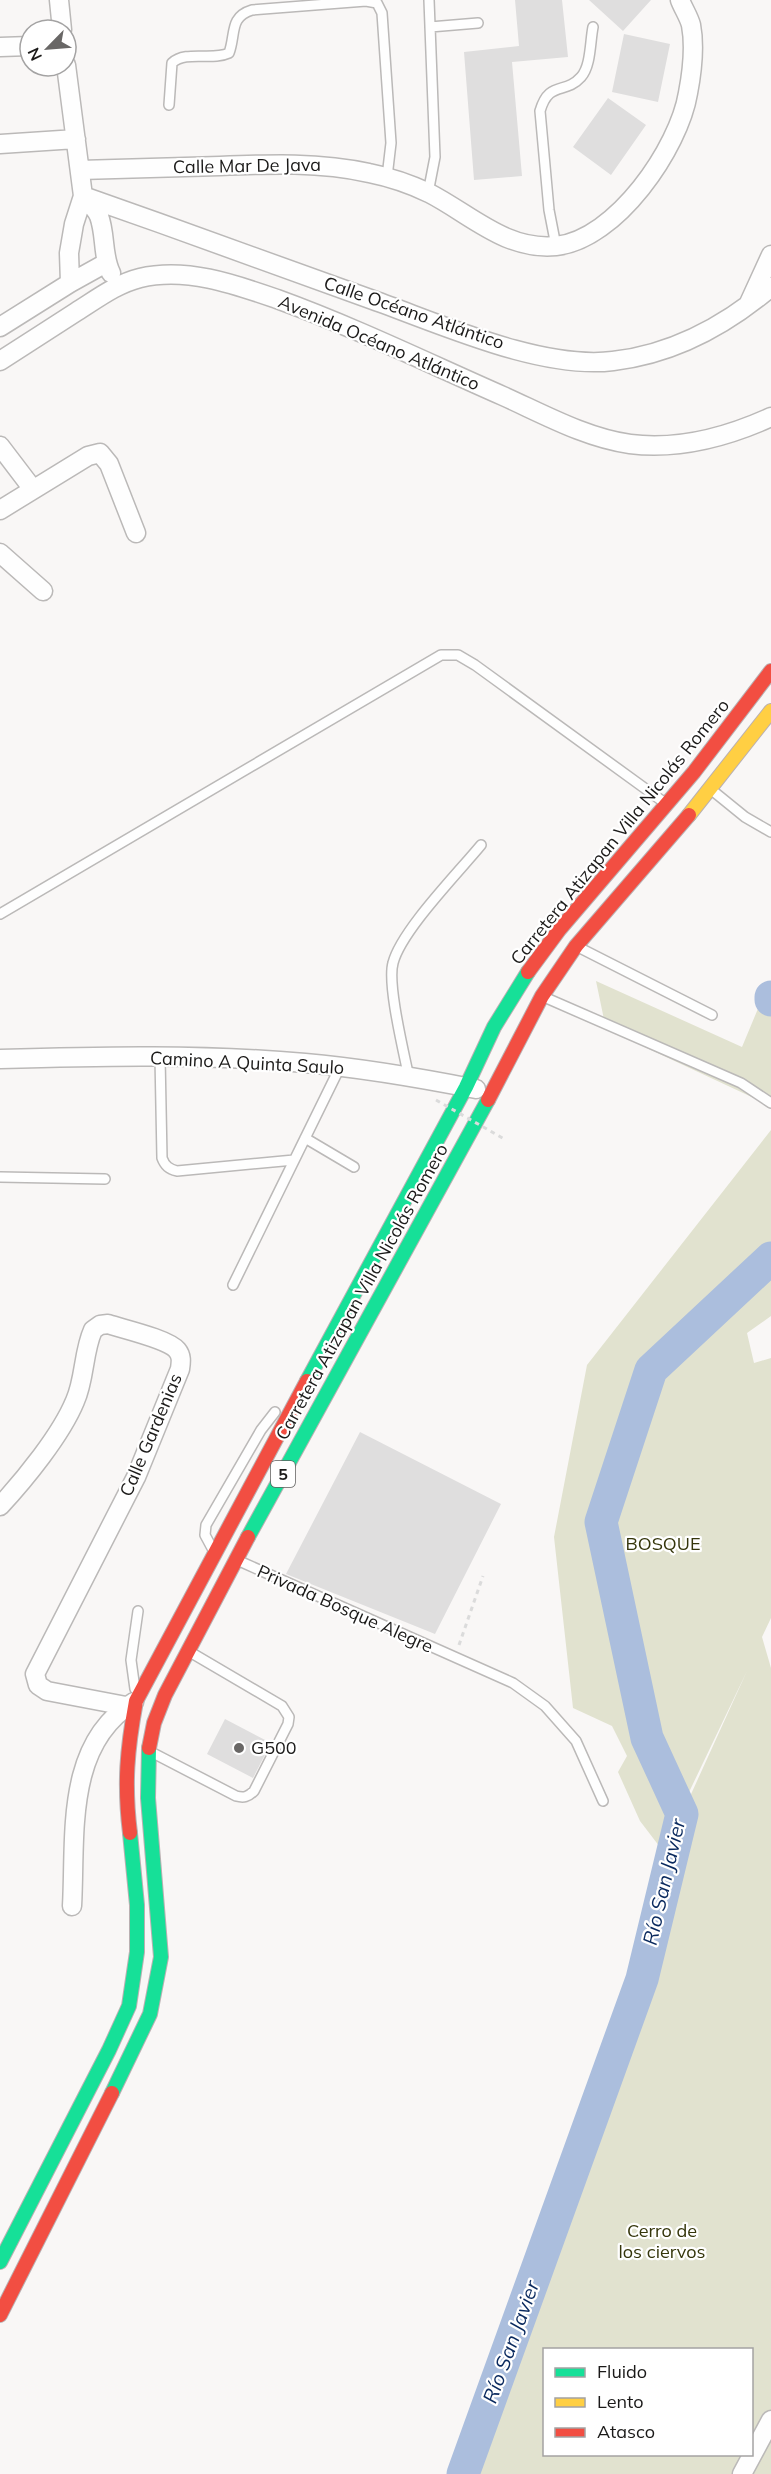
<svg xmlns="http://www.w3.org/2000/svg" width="771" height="2474" font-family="Mulish,sans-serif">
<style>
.green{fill:#e1e2cf;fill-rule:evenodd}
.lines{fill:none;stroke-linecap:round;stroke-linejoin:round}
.river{stroke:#abbedd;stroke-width:33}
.building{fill:#dfdede}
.lane-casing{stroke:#bbb9b8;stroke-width:12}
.street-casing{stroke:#bbb9b8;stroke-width:21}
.fast-casing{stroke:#bab0b2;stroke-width:16}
.slow-casing{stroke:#bab0b2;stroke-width:16}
.jam-casing{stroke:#bab0b2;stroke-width:16}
.path{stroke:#dbdbdb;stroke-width:3;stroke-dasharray:4.5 4.5;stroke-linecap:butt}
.lane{stroke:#fefefe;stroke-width:9}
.street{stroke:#fefefe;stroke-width:18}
.fast{stroke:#16e098;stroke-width:14}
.slow{stroke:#ffcf43;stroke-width:14}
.jam{stroke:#f24e42;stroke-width:14}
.path-bridge{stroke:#dbdbdb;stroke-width:3;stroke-dasharray:4.5 4.5;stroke-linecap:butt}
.poi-dot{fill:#696766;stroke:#fff;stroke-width:2}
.labels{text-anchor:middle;stroke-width:4.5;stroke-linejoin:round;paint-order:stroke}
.shield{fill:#fff;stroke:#5f5f5e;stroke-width:1.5}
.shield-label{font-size:16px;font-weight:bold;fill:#1b1a19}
.street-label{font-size:18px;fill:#1b1a19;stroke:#fff}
.park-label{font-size:18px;fill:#35360b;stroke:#fff}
.poi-label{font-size:18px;fill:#1b1a19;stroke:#fff;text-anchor:start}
.water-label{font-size:20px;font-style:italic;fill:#09295e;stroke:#fff}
</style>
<rect width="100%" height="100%" fill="#f9f7f6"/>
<!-- green -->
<path class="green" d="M596,981L742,1047L762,999L771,1011V1106L606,1029Z
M771,1130V1316L747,1333L754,1363L771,1358V1618L762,1637L771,1668V2474H463L642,1979L682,1814L747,1671L680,1811L666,1855L640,1821L618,1772L627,1756L612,1726L573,1708L554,1537L587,1365ZM544,2350H752V2454H544Z"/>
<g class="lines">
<!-- river -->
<path class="river" d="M771,997V1000
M463,2474L642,1979L682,1814L647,1738L601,1522L651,1370L771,1258"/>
</g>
<!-- building -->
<path class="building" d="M515,0H562L568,57L512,62L522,176L474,180L464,52L519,46Z
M589,0H651L623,31Z
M624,34L670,44L658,102L612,92Z
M608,98L646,125L611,175L573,147Z
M360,1432L501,1504L435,1634L286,1574Z
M225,1719L271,1743L253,1778L207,1754Z"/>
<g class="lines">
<defs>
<path id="lane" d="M430,27L478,23
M169,105L172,63C186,50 212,61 229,53C236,34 229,17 252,10L366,1L377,3L382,13L391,143L387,177
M428,193L435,157L429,0
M556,246L549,210L540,111C549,80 565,95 581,77C591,66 590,42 593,27
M713,791L745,817L771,832
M0,914L441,655H458L475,665L665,803
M578,947L712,1015
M544,997L741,1083L771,1103
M160,1057L162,1158C165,1166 169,1169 177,1171L294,1160
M409,1078C404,1053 387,984 393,963C401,931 458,873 481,845
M305,1138L354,1167
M0,1177L105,1179
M233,1285L340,1067
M212,1548L205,1535L206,1525L261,1430L275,1412
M237,1560L513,1683L545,1706L576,1741L603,1801
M135,1689L131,1660L138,1611
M153,1753L236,1796C244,1798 248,1797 254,1791L288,1724L289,1717L282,1706L190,1652"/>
<path id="street" d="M59,0L62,30
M0,47L30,46
M66,65L83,196L74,224L69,253L70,283
M0,144L76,139
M80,170C127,169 173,167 220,166C270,164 320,162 369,173C389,177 410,184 429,193C470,214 506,251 556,246C616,240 679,148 688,93C692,72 695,46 691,25C689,17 683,8 680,0
M83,196C180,230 277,265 373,300C441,324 541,370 613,361C674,354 725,326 771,287
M84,197C89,203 96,209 99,216C106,235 102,255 111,273
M749,303L771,255
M0,327L70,283L106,263
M0,361C25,345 51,328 76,312C97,299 116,284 140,278C186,267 234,284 277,299C354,327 428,363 503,396C543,414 586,438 630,444C678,450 727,437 771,417
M0,446L32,488
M0,510L88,456L100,453L109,464L136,533
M0,553L43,591
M0,1059C101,1056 204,1054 305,1063C362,1068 420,1078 476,1089
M0,1506C25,1479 61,1435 75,1401C85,1379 83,1352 93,1330L100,1325L108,1324C123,1329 168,1339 177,1350C182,1356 181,1362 180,1369L136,1477L35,1674L38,1685L47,1691L126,1706
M72,1906C76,1837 64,1744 134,1702
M742,2474L771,2420"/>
<path id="fast" d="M307,1381L466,1087L494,1027L528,972
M248,1537L488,1100
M112,2093L150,2014L161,1957L148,1798L149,1748
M0,2262L109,2050L129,2006L137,1952V1905L130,1833"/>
<path id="slow" d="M689,815L771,711"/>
<path id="jam" d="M528,972L559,930L694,772L771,671
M488,1100L542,996L576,946L689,815
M149,1748L154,1723L165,1695L248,1537
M130,1833C124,1784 127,1750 136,1701L307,1381
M0,2315L112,2093"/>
</defs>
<!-- lane casing -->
<use href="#lane" class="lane-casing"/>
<!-- street casing -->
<use href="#street" class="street-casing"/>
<!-- fast casing -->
<use href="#fast" class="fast-casing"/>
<!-- slow casing -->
<use href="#slow" class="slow-casing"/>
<!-- jam casing -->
<use href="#jam" class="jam-casing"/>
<!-- path -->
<path class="path" d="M459,1645L483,1576"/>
<!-- lane -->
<use href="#lane" class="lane"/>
<!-- street -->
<use href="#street" class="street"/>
<!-- fast -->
<use href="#fast" class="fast"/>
<!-- slow -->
<use href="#slow" class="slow"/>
<!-- jam -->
<use href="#jam" class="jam"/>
<!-- path-bridge -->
<path class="path-bridge" d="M436,1100L506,1140"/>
</g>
<!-- markers -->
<circle class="poi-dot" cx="239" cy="1748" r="6"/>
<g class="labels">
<!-- shield labels -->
<rect class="shield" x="271" y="1461" width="24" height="26" rx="4.5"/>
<g class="shield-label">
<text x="283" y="1480">5</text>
</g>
<!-- street labels -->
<g class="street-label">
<text transform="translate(247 166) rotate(-1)" y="6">Calle Mar De Java</text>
<text transform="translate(414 313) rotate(19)" y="6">Calle Océano Atlántico</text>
<text transform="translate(379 343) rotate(23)" y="6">Avenida Océano Atlántico</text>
<text transform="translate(620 832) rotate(-51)" y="6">Carretera Atizapan Villa Nicolás Romero</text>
<text transform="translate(247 1063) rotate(3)" y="6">Camino A Quinta Saulo</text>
<text transform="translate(362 1292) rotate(-61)" y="6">Carretera Atizapan Villa Nicolás Romero</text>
<text transform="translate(151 1435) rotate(-67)" y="6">Calle Gardenias</text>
<text transform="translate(345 1609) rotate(24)" y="6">Privada Bosque Alegre</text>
</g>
<!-- park labels -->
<g class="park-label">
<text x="663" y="1550">BOSQUE</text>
<text x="662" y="2237">Cerro de<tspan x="662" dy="21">los ciervos</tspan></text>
</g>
<!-- poi labels -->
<g class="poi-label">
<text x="251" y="1754">G500</text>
</g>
<!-- water labels -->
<g class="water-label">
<text transform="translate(664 1882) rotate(-77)" y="7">Río San Javier</text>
<text transform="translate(511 2342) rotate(-70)" y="7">Río San Javier</text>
</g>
</g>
<!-- legend -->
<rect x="543" y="2348" width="210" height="108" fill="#ffffff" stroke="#a4a3a3" stroke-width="1.5"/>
<rect x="555" y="2368" width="30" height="9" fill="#16e098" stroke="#a4a3a3" stroke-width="1.5"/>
<text x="597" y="2378" font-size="18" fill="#1b1a19">Fluido</text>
<rect x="555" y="2398" width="30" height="9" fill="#ffcf43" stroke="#a4a3a3" stroke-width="1.5"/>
<text x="597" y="2408" font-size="18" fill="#1b1a19">Lento</text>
<rect x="555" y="2428" width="30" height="9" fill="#f24e42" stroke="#a4a3a3" stroke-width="1.5"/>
<text x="597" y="2438" font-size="18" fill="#1b1a19">Atasco</text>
<!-- north arrow -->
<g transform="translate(48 48) rotate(245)"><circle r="28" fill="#ffffff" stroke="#a4a3a3" stroke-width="1.5"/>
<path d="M0-4.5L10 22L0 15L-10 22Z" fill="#696766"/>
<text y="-9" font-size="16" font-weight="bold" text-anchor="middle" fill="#1b1a19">N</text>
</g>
</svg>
